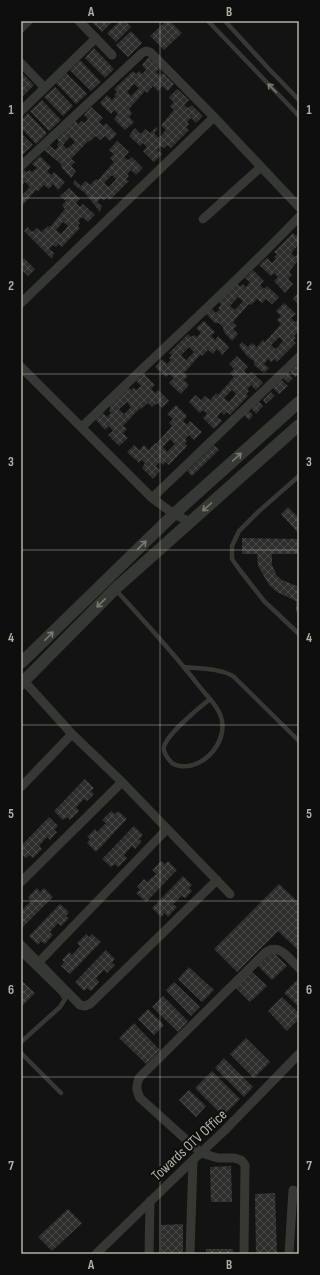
<svg xmlns="http://www.w3.org/2000/svg" width="320" height="1275" font-family="'Sofia Sans Condensed',sans-serif">
<style>
.building{fill:url(#building-cross-hatch);fill-rule:evenodd}
.lines{fill:none;stroke-linecap:round;stroke-linejoin:round}
.service{stroke:#363833;stroke-width:4.5}
.minor{stroke:#363833;stroke-width:9}
.tertiary{stroke:#363833;stroke-width:12}
.oneway{stroke:#797c71}
.grid{fill:none;stroke:#b0b3a3;stroke-width:1;stroke-opacity:0.55}
.labels{text-anchor:middle;stroke-width:4;stroke-linejoin:round;paint-order:stroke}
.street-label{font-size:15px;fill:#b0b3a3;stroke:#0d0e0d}
.neatline{fill:none;stroke:#b0b3a3;stroke-width:1.5}
.grid-label{font-size:13px;text-anchor:middle;font-weight:bold;fill:#b0b3a3}
</style>
<defs>
<pattern id="building-cross-hatch" width="8" height="8" patternUnits="userSpaceOnUse"><rect width="8" height="8" fill="#2e2f2d"/><path d="M0 0l8 8M0 8l8-8" fill="none" stroke="#4a4b48"/></pattern>
</defs>
<rect width="100%" height="100%" fill="#121312"/>
<!-- building -->
<path class="building" d="M91,21H113L102,32Z
M120,21H125L131,27L116,42L107,33Z
M166,21H170L182,33L164,50L150,36Z
M131,31L142,43L128,57L116,45Z
M94,48L114,69L105,78L85,58Z
M149,57L160,68L156,72L160,76L163,73L174,84L168,91L162,86L158,91L153,86L147,93L145,91L129,109L132,113L129,117L134,122L125,130L114,119L118,114L114,110L111,114L100,103L107,95L112,100L116,96L114,95L117,92L114,89L133,71L136,74L139,71L142,74L146,70L142,65ZM134,84L139,88L131,96L127,92Z
M80,60L101,82L91,91L70,70Z
M21,72L34,85L23,96L21,94Z
M66,73L87,94L76,104L56,83Z
M55,87L73,106L63,116L44,97Z
M177,89L189,100L184,105L188,108L192,105L203,116L196,123L191,118L187,122L189,124L186,127L189,130L171,148L167,145L164,148L161,146L157,150L162,154L154,162L143,151L147,147L143,143L140,146L129,136L135,128L141,134L145,129L150,133L156,127L158,129L154,133L159,138L166,130L161,125L174,110L170,106L174,102L169,97Z
M42,100L61,120L49,131L30,111Z
M91,107L103,118L99,122L103,126L106,123L117,134L110,141L105,136L100,140L96,136L89,142L88,141L71,159L75,162L71,166L76,171L71,178L62,168L61,164L44,150L49,145L55,150L59,146L57,145L59,142L57,139L75,120L78,124L81,121L84,123L88,119L84,115ZM70,137L75,142L67,149L63,145Z
M28,113L47,133L36,144L21,128V120Z
M21,133L33,145L21,156Z
M117,141L129,152L124,157L128,160L132,157L143,168L136,175L131,170L127,174L129,176L126,179L129,181L110,200L107,197L104,200L101,198L97,202L102,206L100,212L85,193L73,184L75,180L81,186L85,181L90,185L96,179L98,180L114,162L110,158L114,154L109,150ZM112,175L116,179L109,187L104,183Z
M40,156L51,167L47,171L51,175L54,172L65,182L58,190L53,184L49,189L44,185L38,191L36,190L21,207V194L22,195L30,187L25,182L21,186V172L23,169L27,172L30,170L32,172L37,168L32,164Z
M69,188L80,199L76,203L80,207L83,204L95,215L88,222L82,217L78,221L80,223L78,226L80,228L62,247L59,244L56,247L53,245L49,249L54,253L52,259L24,231L27,227L32,232L37,228L41,232L48,226L50,227L65,209L62,205L66,201L60,196ZM63,222L68,226L61,234L56,230Z
M293,233L296,236L299,233V244L291,253L295,257L299,253V259L289,272L292,275L288,279L293,284L285,293L274,281L278,277L274,273L271,276L259,265L267,258L272,263L276,259L274,257L277,254L274,252Z
M24,258L35,269L28,276L23,271L21,273V261Z
M253,270L264,281L260,285L264,289L267,286L279,297L272,304L266,299L262,303L257,299L251,305L249,304L233,322L237,326L233,329L238,334L232,341L224,332L223,327L219,323H215L206,314L211,308L216,313L220,309L218,308L221,305L219,302L237,283L240,287L243,284L246,287L250,282L245,278ZM238,297L243,301L235,310L230,306Z
M299,292V305L293,299Z
M284,303L296,314L291,318L295,322L299,319V333L298,332L294,336L296,338L293,341L296,343L277,362L274,359L271,362L268,359L264,364L269,368L264,373L254,365V361L247,356L239,346L242,342L248,347L252,343L257,347L263,340L265,342L281,324L277,320L281,316L276,311ZM279,337L283,341L276,349L271,345Z
M204,321L215,332L211,336L215,340L218,336L229,347L222,355L217,349L213,354L208,350L202,356L200,355L184,373L188,376L184,380L189,385L181,394L169,383L174,378L169,374L166,377L155,367L162,359L167,364L171,360L169,358L172,355L169,353L188,334L191,337L194,335L197,337L201,333L196,328ZM189,347L194,352L186,360L181,355Z
M237,356L248,367L244,371L248,375L252,372L263,383L256,390L251,385L247,389L249,391L246,394L248,396L230,415L227,412L224,415L221,412L217,417L222,421L214,429L203,418L207,414L203,410L200,413L189,402L195,395L201,400L205,396L210,400L216,393L218,395L234,377L230,373L234,369L229,364ZM232,390L236,394L229,402L224,398Z
M299,360V373L295,377L289,370Z
M287,372L293,378L288,383L282,377Z
M144,374L155,385L151,389L155,393L158,390L169,401L162,408L157,403L152,407L148,403L141,409L140,408L123,426L127,429L123,433L128,438L119,446L108,435L113,431L109,426L105,430L94,418L101,411L107,417L111,413L109,411L111,408L109,405L128,387L131,390L134,387L136,390L141,386L136,381ZM127,402L131,407L124,414L119,409Z
M279,377L288,386L279,394L271,386Z
M271,392L275,396L266,404L263,400Z
M257,400L263,406L256,414L250,407Z
M176,405L187,416L183,421L187,425L190,421L202,432L194,440L189,435L185,439L187,441L185,443L187,446L169,465L166,462L163,465L160,462L156,466L160,471L153,479L142,468L145,463L141,460L139,463L127,452L134,445L139,450L144,445L149,450L155,443L156,444L172,426L169,423L173,419L167,414ZM170,439L175,444L167,452L163,447Z
M248,410L253,415L249,420L244,415Z
M214,445L219,450L192,476L187,471Z
M288,507L299,518V534L281,514Z
M242,538L299,539V612H296V601L277,592L269,585L258,566L257,554H242ZM272,554H298L297,586L282,580L277,576L272,565Z
M85,779L94,788L91,791L94,794L87,801L84,799L76,807L79,811L70,820L67,817L63,820L54,811Z
M111,811L115,814L118,811L127,819L96,852L87,843L90,839L87,837L95,829L97,832L106,823L102,820Z
M49,817L58,826L54,830L57,832L50,840L47,837L39,846L42,849L33,858L30,855L26,858L21,853V846Z
M134,826L143,835L139,839L142,841L135,849L132,846L124,855L127,858L118,867L115,864L111,867L102,859Z
M161,861L165,864L168,861L177,870L146,902L136,893L140,890L137,887L144,879L147,882L156,874L152,870Z
M183,876L192,885L189,888L192,891L185,898L182,896L173,904L177,907L168,917L165,913L161,917L152,908Z
M279,884L299,903V951L278,931L237,972L214,949Z
M37,888L40,892L44,888L53,897L21,929V907L23,909L31,901L28,897Z
M60,904L69,912L66,916L69,918L61,926L58,923L50,932L53,935L45,944L41,941L38,945L29,936Z
M86,934L89,937L92,934L101,942L70,974L61,966L64,962L62,960L69,952L72,955L80,946L77,943Z
M106,950L115,959L112,962L115,965L107,973L104,970L96,978L99,982L91,991L87,988L84,991L75,982Z
M273,952L287,966L272,980L258,966Z
M189,967L214,990L202,1002L178,979Z
M251,971L267,986L250,1002L235,987Z
M298,979L299,980V1007L284,993Z
M21,980L35,993L21,1007Z
M174,982L200,1007L191,1016L166,990Z
M163,996L188,1021L178,1032L152,1007Z
M282,997L299,1013V1019L287,1031L268,1011Z
M148,1009L164,1025L154,1035L138,1019Z
M134,1023L160,1050L146,1064L119,1038Z
M246,1038L270,1062L254,1078L230,1054Z
M224,1058L253,1087L244,1097L215,1068Z
M212,1071L240,1099L223,1116L195,1088Z
M189,1090L206,1106L196,1117L179,1100Z
M231,1166L232,1202H211L210,1167Z
M275,1193L277,1254H256L255,1194Z
M68,1209L82,1223L52,1251L38,1237Z
M183,1224V1254H161V1225Z
M206,1249H233V1254H206Z"/>
<g class="lines">
<!-- service -->
<path class="service" d="M208,21L299,116
M225,21L269,69L299,100
M299,476L258,512L239,531L232,546V559L239,569L264,601L299,634
M115,589C144,621 173,652 199,686C207,696 220,708 222,721C225,738 213,756 198,763C190,767 179,768 172,763C168,759 163,753 164,747C166,735 200,707 210,699
M184,667C201,669 218,668 233,676L299,741
M21,954L61,993L65,999L60,1007L21,1042
M21,1053L61,1093"/>
<!-- minor -->
<path class="minor" d="M79,21L112,55
M21,28L28,21
M21,63L45,88
M21,111L96,38
M21,166L142,53L146,51L150,52L214,117L299,207
M203,219L261,167
M21,303L214,117
M21,367L152,498L174,514L190,522
M82,427C154,356 229,290 299,217
M152,498L299,357
M24,681L72,734L122,782L230,894
M21,787L72,734
M21,882L122,782
M21,945L80,1005L85,1006L90,1004L217,880
M38,963L167,829
M96,1254L193,1160L225,1130L299,1054
M149,1254L150,1201
M190,1254L193,1160
M244,1254L245,1165L241,1160L234,1158H218L201,1153L140,1098C136,1090 136,1086 139,1078L266,952C280,943 289,959 299,968
M289,1254L293,1190"/>
<!-- tertiary -->
<path class="tertiary" d="M21,663L174,514L299,402
M21,684L115,589L299,425"/>
</g>
<!-- one-way arrows -->
<defs><path id="oneway-shaft" d="M-6 0H5M1.5-3L5.5 0L1.5 3" fill="none" stroke-width="1.6" stroke-linecap="round" stroke-linejoin="round"/></defs>
<g class="oneway">
<use href="#oneway-shaft" transform="translate(272 88) rotate(-134)"/>
<use href="#oneway-shaft" transform="translate(237 457) rotate(-42)"/>
<use href="#oneway-shaft" transform="translate(207 507) rotate(138)"/>
<use href="#oneway-shaft" transform="translate(142 545) rotate(-44)"/>
<use href="#oneway-shaft" transform="translate(101 603) rotate(135)"/>
<use href="#oneway-shaft" transform="translate(49 636) rotate(-45)"/>
</g>
<!-- grid -->
<path class="grid" d="M160,21V1254M21,198H299M21,374H299M21,550H299M21,725H299M21,901H299M21,1077H299"/>
<g class="labels">
<!-- street labels -->
<g class="street-label">
<text transform="translate(189 1145) rotate(-43)" y="5">Towards OTV Office</text>
</g>
</g>
<!-- border -->
<rect width="320" height="1275" fill="none" stroke="#0d0e0d" stroke-width="44"/>
<rect x="22" y="22" width="276" height="1231" class="neatline"/>
<g class="grid-label">
<text x="91" y="16">A</text>
<text x="229" y="16">B</text>
<text x="11" y="114">1</text>
<text x="309" y="114">1</text>
<text x="11" y="290">2</text>
<text x="309" y="290">2</text>
<text x="11" y="466">3</text>
<text x="309" y="466">3</text>
<text x="11" y="642">4</text>
<text x="309" y="642">4</text>
<text x="11" y="818">5</text>
<text x="309" y="818">5</text>
<text x="11" y="994">6</text>
<text x="309" y="994">6</text>
<text x="11" y="1170">7</text>
<text x="309" y="1170">7</text>
<text x="91" y="1269">A</text>
<text x="229" y="1269">B</text>
</g>
</svg>
